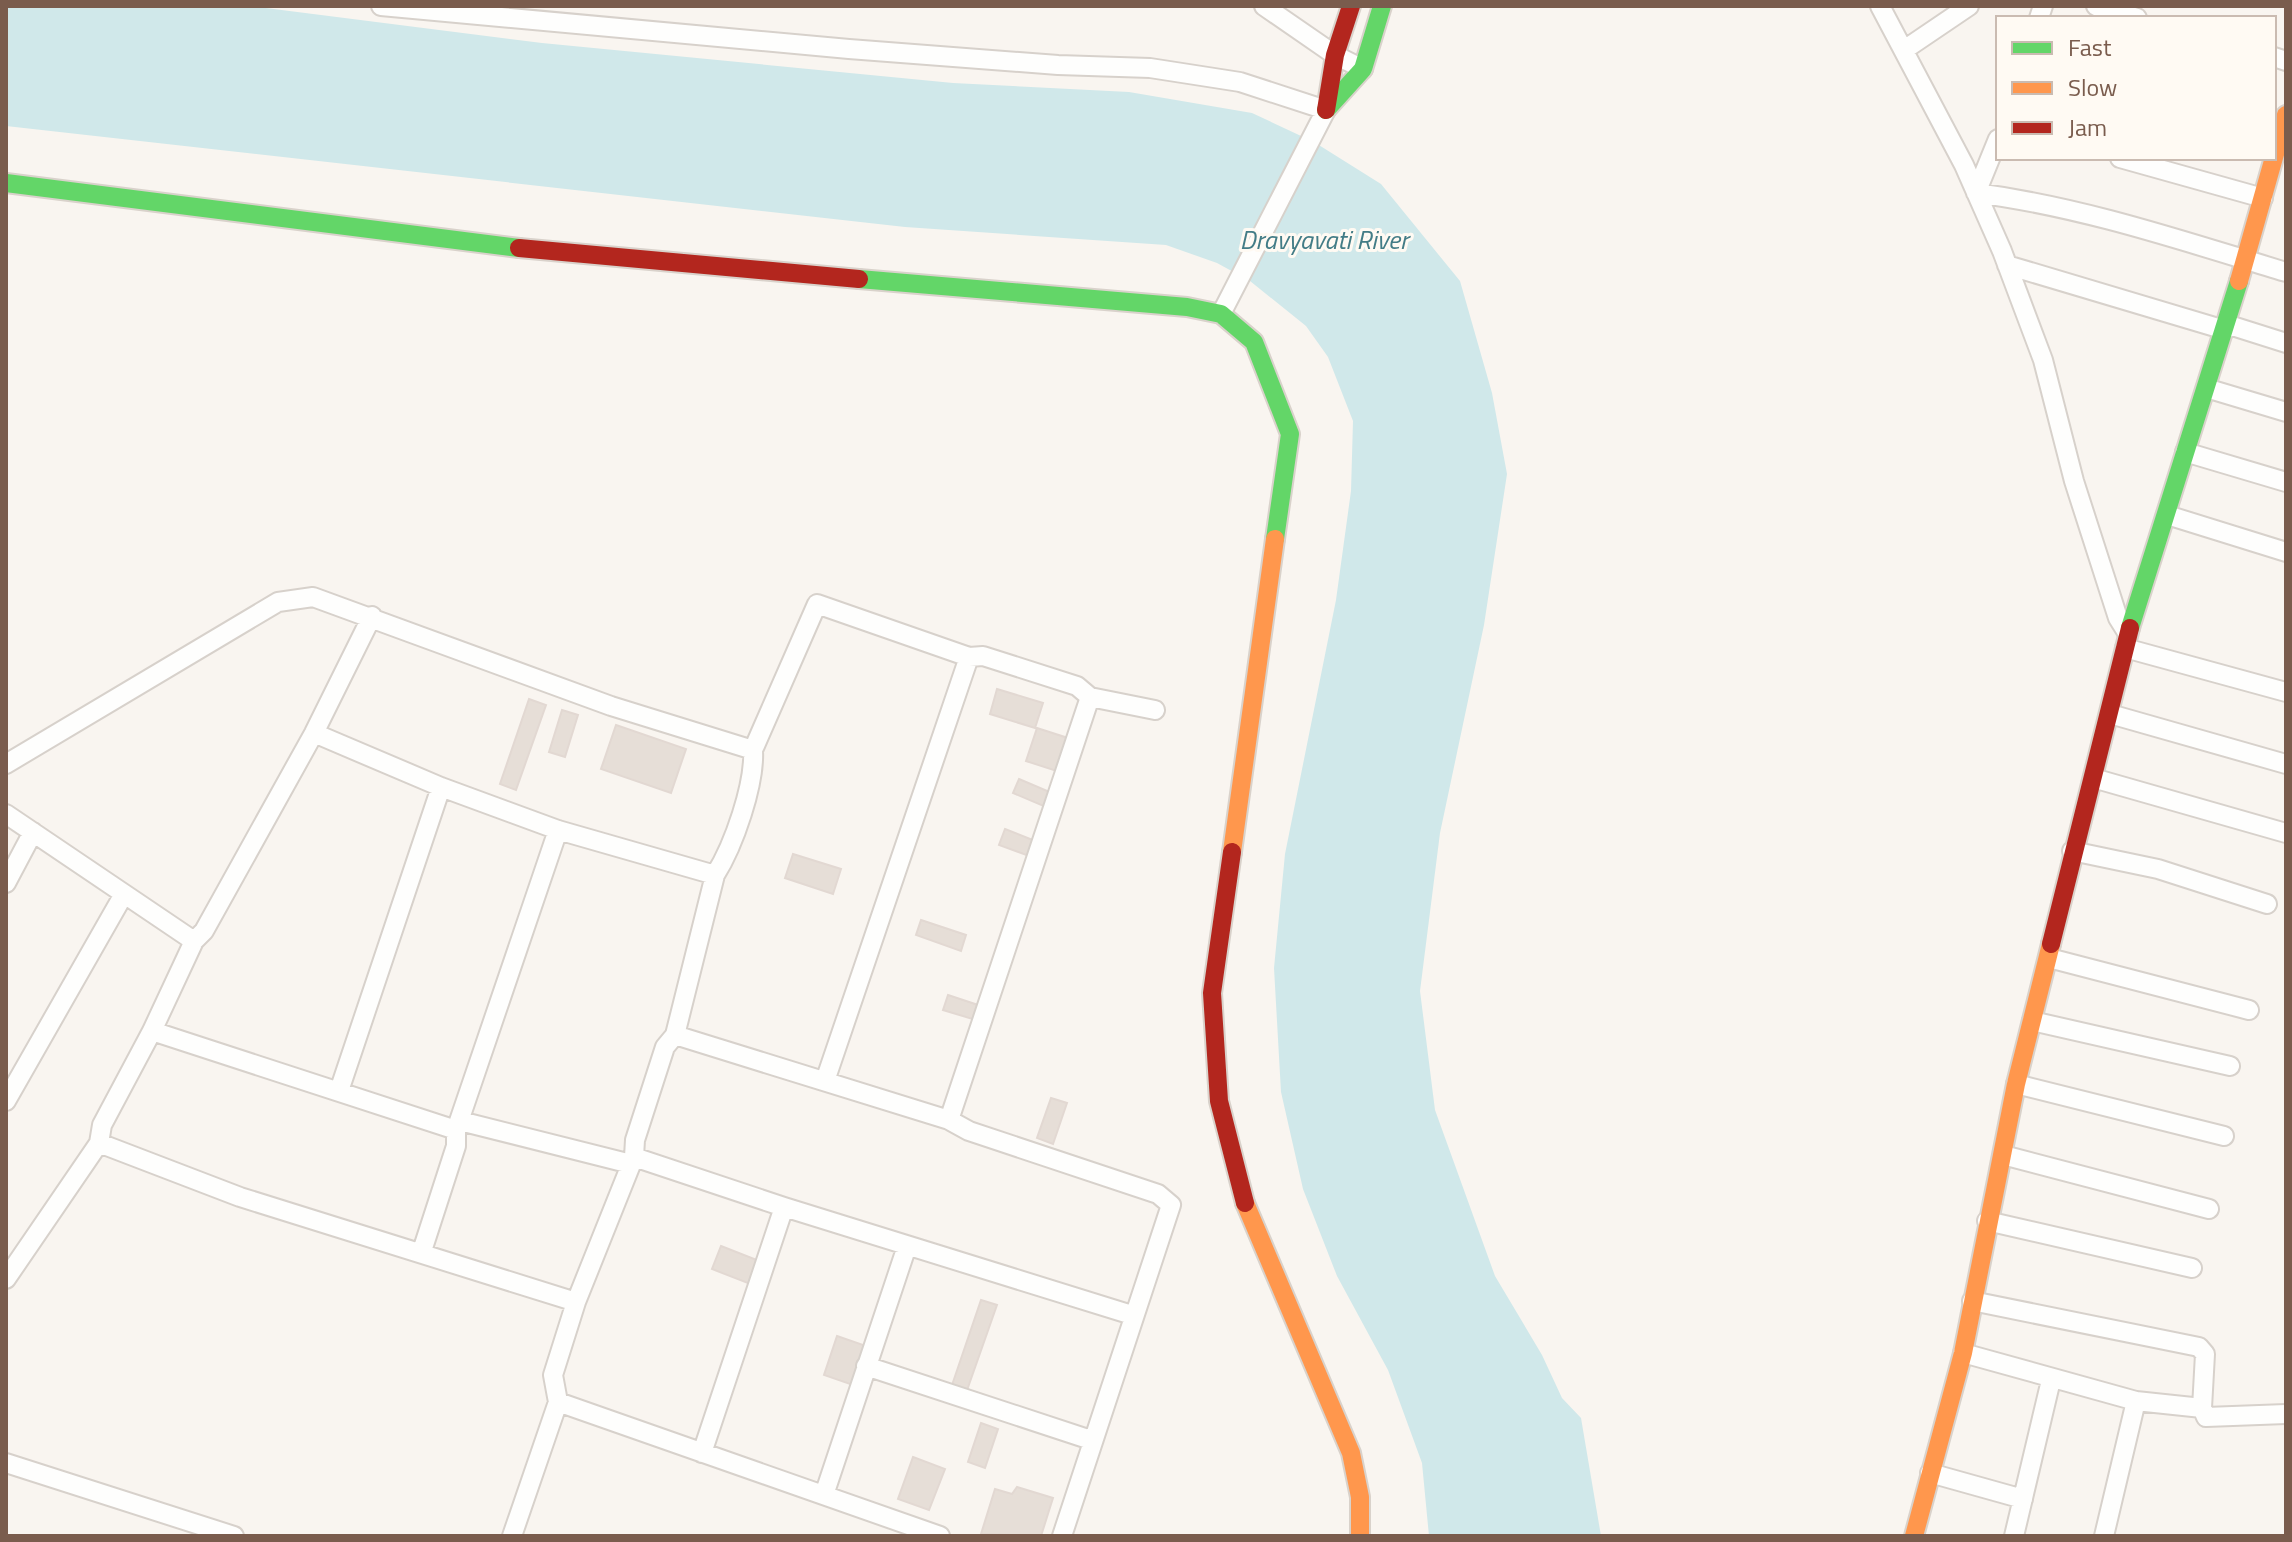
<svg xmlns="http://www.w3.org/2000/svg" width="2292" height="1542" font-family="'Titillium Web',sans-serif">
<style>
.water{fill:#d0e8ea}
.building{fill:#e6ded7;stroke:#e2d8d2;stroke-width:2}
.lines{fill:none;stroke-linecap:round;stroke-linejoin:round}
.street-casing{stroke:#d7d1cb;stroke-width:22}
.fast-casing{stroke:#d9d2cb;stroke-width:22}
.slow-casing{stroke:#d9d2cb;stroke-width:22}
.jam-casing{stroke:#d9d2cb;stroke-width:22}
.street{stroke:#fefefd;stroke-width:18}
.fast{stroke:#63d668;stroke-width:18}
.slow{stroke:#ff974d;stroke-width:18}
.jam{stroke:#b3261e;stroke-width:18}
.labels{text-anchor:middle;stroke-width:6;stroke-linejoin:round;paint-order:stroke}
.water-label{font-size:26px;font-style:italic;fill:#437c86;stroke:#fffaf3}
</style>
<rect width="100%" height="100%" fill="#f9f5f0"/>
<!-- water -->
<path class="water" d="M6,6H250L542,43L953,83L1129,92L1252,113L1314,142L1381,184L1460,281L1492,393L1507,474L1484,625L1440,833L1420,991L1435,1110L1495,1276L1542,1355L1562,1398L1581,1418L1601,1536H1429L1422,1463L1388,1370L1337,1276L1303,1189L1281,1092L1274,968L1285,854L1336,600L1351,491L1353,421L1328,357L1306,326L1250,281L1217,263L1166,245L905,227L6,126Z"/>
<!-- building -->
<path class="building" d="M997,689L1043,703L1035,728L990,714Z
M529,699L546,705L516,790L500,784Z
M562,710L578,715L565,757L549,752Z
M616,725L686,749L671,793L601,769Z
M1037,728L1071,739L1060,772L1026,761Z
M1019,779L1052,793L1046,807L1013,793Z
M1005,829L1038,842L1032,857L999,845Z
M793,854L841,869L833,894L785,878Z
M921,920L966,935L961,951L916,935Z
M948,995L981,1006L976,1020L943,1010Z
M1051,1098L1067,1103L1053,1144L1037,1138Z
M721,1246L762,1262L753,1285L712,1269Z
M981,1300L997,1305L966,1393L951,1388Z
M837,1336L869,1347L856,1386L824,1375Z
M981,1423L998,1429L985,1468L968,1462Z
M913,1457L945,1469L929,1510L898,1499Z
M1017,1487L1053,1498L1041,1536L981,1534L995,1489L1012,1494Z"/>
<g class="lines">
<defs>
<path id="street" d="M381,6L849,49L1058,65L1150,68L1240,82L1326,110L1221,314
M1264,6L1335,55L1363,69
M1880,6L1964,165L2002,251L2043,360L2074,481L2118,618L2128,634
M2096,6L2137,18
M2039,18L2043,6
M1904,50L1969,6
M2274,57L2286,61
M1998,139L1976,193C2083,207 2183,241 2286,272
M2120,158L2263,198
M2007,265L2225,330
M2226,324L2286,343
M2206,388L2286,412
M2185,452L2286,482
M2167,515L2286,552
M2125,648L2286,692
M2110,714L2286,764
M314,733L441,787L558,830L715,875
M6,764L278,602L313,597L611,706L753,750
M2093,778L2286,833
M6,814L194,941
M2072,851L2158,869L2267,904
M6,883L33,832
M2049,958L2249,1010
M2032,1021L2230,1066
M152,1031L456,1130
M675,1035L949,1120L969,1131L1158,1194L1171,1205L1062,1536
M825,1081L969,657
M2016,1084L2224,1136
M339,1091L441,787
M6,1101L124,894
M949,1120L1090,697
M460,1121L631,1164
M99,1143L240,1197L576,1302
M2003,1155L2209,1209
M634,1157L635,1140L665,1047L675,1035L715,875C734,845 755,784 753,750L817,604L969,657L983,656L1077,686L1090,697L1155,710
M1987,1221L2192,1268
M422,1251L456,1146V1130L558,830
M6,1279L99,1143L102,1125L152,1031L194,941L204,931L314,733L372,616
M1972,1301L2199,1347L2205,1354L2202,1408
M1963,1353L2136,1401L2202,1408L2206,1417L2286,1414
M866,1366L1091,1440
M558,1402L940,1536
M702,1453L784,1207
M6,1463L234,1536
M1930,1473L2023,1499
M824,1495L907,1246
M512,1536L558,1402L553,1375L576,1302L634,1157L784,1207L1132,1315
M2014,1536L2051,1380
M2104,1536L2136,1401"/>
<path id="fast" d="M1326,110L1363,69L1382,6
M6,183L519,248
M859,279L1187,307L1221,314L1254,342L1290,434L1275,539
M2130,628L2239,281"/>
<path id="slow" d="M2239,281L2286,115
M1232,852L1275,539
M1245,1203L1351,1453L1360,1497V1536
M1914,1536L1963,1353L2016,1084L2051,944"/>
<path id="jam" d="M1326,110L1335,55L1351,6
M519,248L859,279
M1232,852L1212,993L1219,1101L1245,1203
M2051,944L2130,628"/>
</defs>
<!-- street casing -->
<use href="#street" class="street-casing"/>
<!-- fast casing -->
<use href="#fast" class="fast-casing"/>
<!-- slow casing -->
<use href="#slow" class="slow-casing"/>
<!-- jam casing -->
<use href="#jam" class="jam-casing"/>
<!-- street -->
<use href="#street" class="street"/>
<!-- fast -->
<use href="#fast" class="fast"/>
<!-- slow -->
<use href="#slow" class="slow"/>
<!-- jam -->
<use href="#jam" class="jam"/>
</g>
<g class="labels">
<!-- water labels -->
<g class="water-label">
<text x="1324" y="249">Dravyavati River</text>
</g>
</g>
<!-- border -->
<rect width="2292" height="1542" fill="none" stroke="#7a5c4d" stroke-width="16"/>
<!-- legend -->
<rect x="1996" y="16" width="280" height="144" fill="#fffaf3" stroke="#cabbb1" stroke-width="2"/>
<rect x="2012" y="42" width="40" height="12" fill="#63d668" stroke="#cabbb1" stroke-width="2"/>
<text x="2068" y="56" font-size="24" fill="#7a5c4d">Fast</text>
<rect x="2012" y="82" width="40" height="12" fill="#ff974d" stroke="#cabbb1" stroke-width="2"/>
<text x="2068" y="96" font-size="24" fill="#7a5c4d">Slow</text>
<rect x="2012" y="122" width="40" height="12" fill="#b3261e" stroke="#cabbb1" stroke-width="2"/>
<text x="2068" y="136" font-size="24" fill="#7a5c4d">Jam</text>
</svg>
